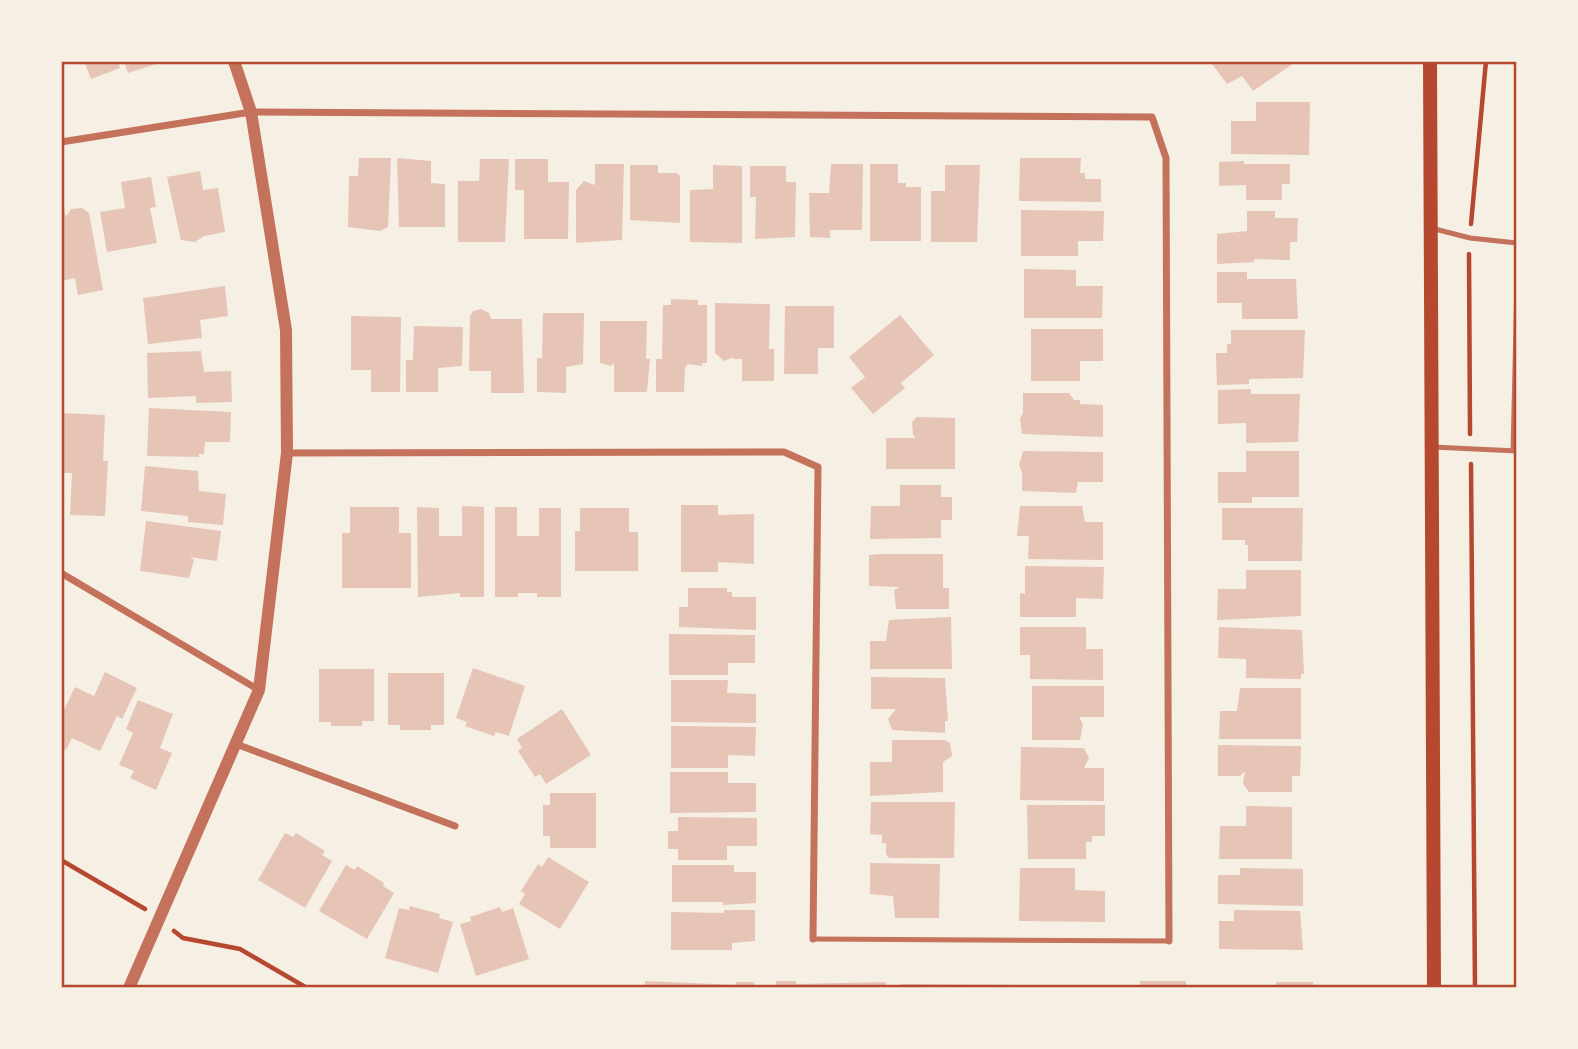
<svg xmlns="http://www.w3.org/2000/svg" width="1578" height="1049" font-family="'IBM Plex Sans',sans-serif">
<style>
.building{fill:#e6c5b7}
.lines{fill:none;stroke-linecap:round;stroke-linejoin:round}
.path{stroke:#b5482f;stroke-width:4.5}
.service{stroke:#c5725c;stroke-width:5}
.minor{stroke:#c5725c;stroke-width:7}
.tertiary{stroke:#c5725c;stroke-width:12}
.secondary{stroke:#b5482f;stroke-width:14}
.neatline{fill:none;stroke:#b5482f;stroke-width:2.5}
</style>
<rect width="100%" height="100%" fill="#f6efe4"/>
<!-- building -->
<path class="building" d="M84,61H118L120,68L91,79Z
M124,61H162V62L128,73Z
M1210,61H1297L1253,91L1242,76L1227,84Z
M1256,102H1310L1309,155L1231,154V121H1256Z
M359,158H391L388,227L380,231L348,227L349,176H358Z
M397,158L431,161V183L445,184V227H399Z
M1020,158H1081L1080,173H1085V179H1101V202L1019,201Z
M480,159H509L505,242H458V181H479Z
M515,159H548V182H569L568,239H524V190H515Z
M1244,161V164H1290V184H1282V200H1246V185L1219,186V162Z
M595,164H624L622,240L576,243V190L584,181L595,185Z
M831,164H863L862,230H830V238L810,237L809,193H829Z
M870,164H898V183H906V187H921V241H870Z
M630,165H658V173H677L680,176V223L630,220Z
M713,165L742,166V243L690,242V190L713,189Z
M945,165H980L977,242H931V191H945Z
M750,166H786V182H796L795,237L755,239L756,197H750Z
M200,171L203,190L218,188L225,232L204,236L195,242L181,240L167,177Z
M151,177L156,207L150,208L157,243L107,252L100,212L125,208L121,182Z
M61,198L66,217L71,209L82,208L89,213L103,290L78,295L75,278L61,281Z
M1021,210L1104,211L1103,241H1078V256H1021Z
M1247,211H1275V218H1298L1297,242H1290V260L1254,259V262L1217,264V234L1247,231Z
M1024,269L1076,270V286H1103L1102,318H1024Z
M1217,272H1247V279H1296L1298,319H1242V303H1217Z
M225,286L228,316L200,320L202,338L148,344L143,298Z
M671,299L698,300V305H707V363H702V366L688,364L685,368L684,392H656V359H662L663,305H671Z
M715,303L770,304L769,349H774V381H742V359H734V357L724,361L715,353Z
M785,306H834V348H818V374H784Z
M481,309L489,313L491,319H522L524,393H491V371H469L470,316L473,311Z
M543,313H584L583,364L566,367V393L537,392V358H542Z
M900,315L934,355L901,383L905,388L873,414L851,388L865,377L849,357Z
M351,316L401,317L400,392H371V370H351Z
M600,321H647L646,359H650L647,392H614V363L611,366L600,363Z
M414,326L463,327L462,366L438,368V392H406V360H413Z
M1031,329H1103V361H1080V381H1031Z
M1231,330H1305L1303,378L1249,379V384L1217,385L1216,353H1227V344H1231Z
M201,351L204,372L231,371L232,402L196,403V396L148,398L147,353Z
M1251,389V394H1300L1298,442L1246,443V423L1218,424V390Z
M1023,393H1069L1074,400H1080V404L1103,405V437L1022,434L1020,419L1023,413Z
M149,408L231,412L230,442H205L204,454H199V457L147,456Z
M61,413L105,415L103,461H108L105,516L70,515L72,473H61Z
M917,417L955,418V469H886V438H916L913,435L912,422Z
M1023,451L1103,452V482H1078L1076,493L1022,491V472L1019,465Z
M1246,451H1299V497H1252V503H1218V472H1246Z
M145,466L198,471L199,491L226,494L223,525L188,522V516L141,511Z
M900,485H941V497H952V520H941V538L870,539L871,506H900Z
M681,505H718V515L754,514V564L718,562V572H681Z
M462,506L484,507V597H460V593L418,597L417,507L439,508V536H462Z
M1020,506H1082L1085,522H1103V560L1028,559L1029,536H1017Z
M350,507H399V533H411V588H342V533H350Z
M495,507H517V536H539V508H561V597H537V593H518V597H495Z
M580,508H629V532H638V571H575V531H580Z
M1222,508H1303L1302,561H1248V545H1245V540H1222Z
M146,521L221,531L217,561L190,557L194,560L189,578L140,571Z
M881,554H943V588H949V609H896L894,590L900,587L869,586V555Z
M1025,566L1104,567L1103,599L1076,598V617H1020V593L1025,594Z
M1246,570H1301V616L1217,620L1218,589H1246Z
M688,588H727V592H732V597H756V630L679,627V607H688Z
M951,617L952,669H870V641H886L889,620Z
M1020,627H1086V649H1103V680L1030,679V655H1020Z
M1219,627L1302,630L1304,674H1301V679L1246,678V659L1218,658Z
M669,634L755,635V663H728V675H669Z
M473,668L525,686L509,736L496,732L494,736L465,726L467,722L456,718Z
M319,669H374V721H362V726H331V722H319Z
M105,672L137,688L122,719L117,716L100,751L72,738L66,750L61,748V716L75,687L94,696Z
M388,673H444V725H431V730H400V725H388Z
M871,677L945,678L948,721H945V733L892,730L888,719L896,709H871Z
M671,680H728L727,693L756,694V723L671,722Z
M1032,686H1104V717H1079L1083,724L1080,740H1032Z
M1240,688H1301V739H1219L1220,711H1237Z
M138,700L173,714L160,748L172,753L156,790L130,778L134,771L119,765L133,733L126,729Z
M562,709L591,755L546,784L540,774L535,777L518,751L522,748L517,739Z
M671,726L756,727L755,756L728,755V768H671Z
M892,740H944L950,743L952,756L943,762V792L870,796V762H892Z
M1218,745L1301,746L1300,776H1292V792H1249L1243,784L1245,771L1240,776H1218Z
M1021,747L1084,748L1089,758L1084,768H1104V801L1020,800Z
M670,772H728V783H756V812L670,813Z
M550,793H596V848H550V836H543V805H550Z
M871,802H955L954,858H889L886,854V843H882V835L870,834Z
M1027,805H1105V836H1092V842H1086V859H1028Z
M1246,806L1292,807V859H1219L1220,826H1246Z
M678,817L757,818V846H727V860H678V849H668V831H678Z
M285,833L293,837L296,833L325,851L322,855L332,861L305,908L258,880Z
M548,857L589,882L560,929L519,904L525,894L521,891L538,864L542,867Z
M870,863L940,864L939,918H895L893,896L870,894Z
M346,865L355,870L357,866L384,883L383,886L394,893L367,939L319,911Z
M672,865H734V872H756V903L723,905V902H672Z
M1020,868H1075V890L1105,891V922L1019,921Z
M1240,868L1303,869V906L1218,904V875H1240Z
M410,906L440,914L439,918L453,922L438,973L385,958L399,908L409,910Z
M500,907L502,912L513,908L529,959L476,976L460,924L471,921L470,917Z
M724,910H755V941L732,943V950H671V912L724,913Z
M1234,910L1300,911L1303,950L1219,949V921H1234Z
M645,981L736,985V982H754V988H645Z
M776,981H796V984L886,982V988H776Z
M1140,981H1186V988H1048V985H1140Z
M1276,982H1313V988H1276Z
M901,984L1026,985V988H901Z"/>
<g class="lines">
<!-- path -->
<path class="path" d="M1471,224L1486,61
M1469,254L1470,434
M1471,464L1475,988
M61,860L145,909
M174,931L183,938L240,949L307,988"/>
<!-- service -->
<path class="service" d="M1431,228L1470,238L1517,243
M1433,447L1517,451
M1513,451L1517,282
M813,939L1169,941"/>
<!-- minor -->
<path class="minor" d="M61,142L251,112L1152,117L1166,158L1169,941
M287,453L784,452L818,467L813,939
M61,573L259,690
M236,744L455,826"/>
<!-- tertiary -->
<path class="tertiary" d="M129,988L259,690L287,453L286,330L251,112L234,61"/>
<!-- secondary -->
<path class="secondary" d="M1430,61L1434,988"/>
</g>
<!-- border -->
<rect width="1578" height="1049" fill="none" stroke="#f6efe4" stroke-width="126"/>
<rect x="63" y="63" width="1452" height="923" class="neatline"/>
</svg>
